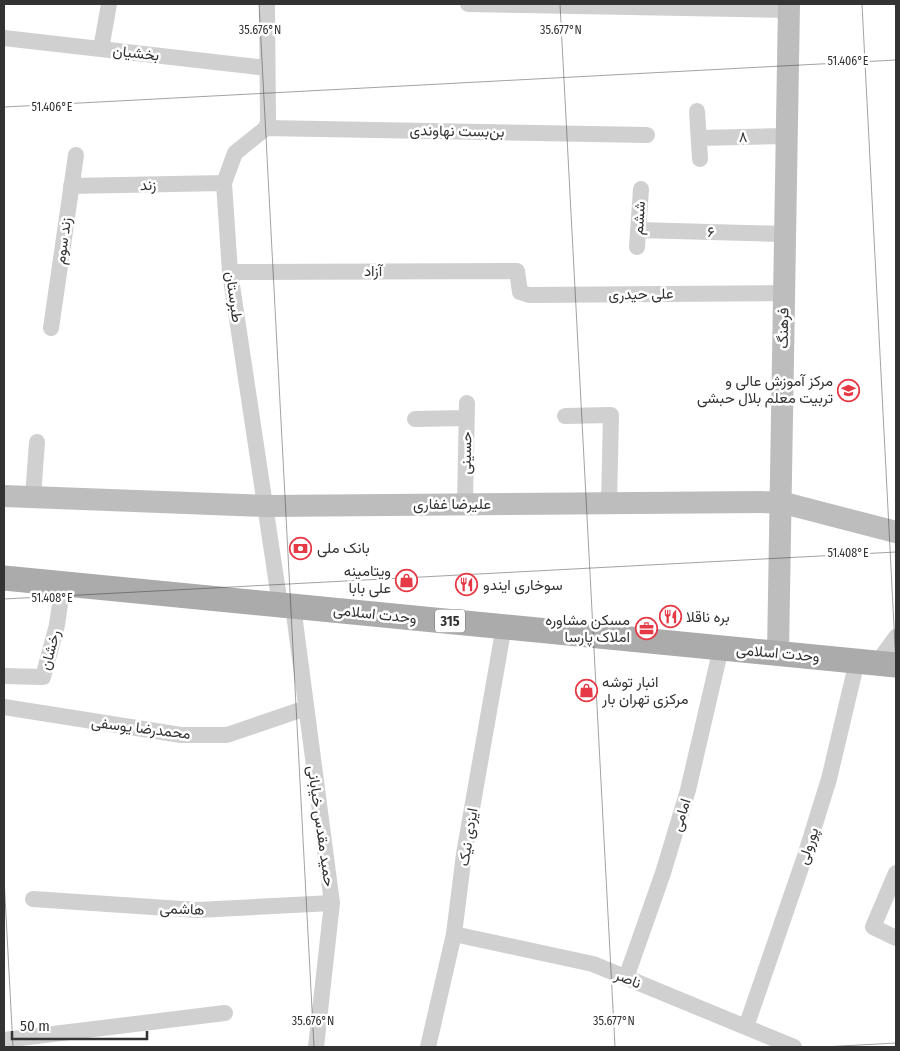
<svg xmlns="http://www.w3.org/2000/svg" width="900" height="1051" font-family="'Fira Sans Condensed',Vazirmatn,sans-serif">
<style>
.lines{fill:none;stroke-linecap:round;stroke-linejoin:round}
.street{stroke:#d0d0d0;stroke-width:16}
.secondary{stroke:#bdbdbd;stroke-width:22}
.primary{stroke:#ababab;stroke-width:25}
.ticks{fill:none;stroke:#333;stroke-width:1;stroke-opacity:0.45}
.labels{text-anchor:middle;stroke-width:5;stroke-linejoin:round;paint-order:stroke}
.shield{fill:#fff;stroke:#707070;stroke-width:1}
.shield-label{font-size:14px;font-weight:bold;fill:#333}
.street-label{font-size:15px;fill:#333;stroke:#fff}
.poi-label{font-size:15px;fill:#333;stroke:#fff;text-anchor:start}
.ticks-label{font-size:12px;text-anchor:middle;fill:#333;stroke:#fff;stroke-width:5;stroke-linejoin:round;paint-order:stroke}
</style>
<rect width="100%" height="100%" fill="#fff"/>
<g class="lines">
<!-- street -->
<path class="street" d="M267,4L268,122L266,128L235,153L224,183L230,272L280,605
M468,4L789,10
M4,38L267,68
M101,49L109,4
M697,111L700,159
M266,128L647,135
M699,138L787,136
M71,186L224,183
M638,230L785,234
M637,247L641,189
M230,272L517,271L520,292L529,295L784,293
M51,328L76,155
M565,416L611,415L609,503
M415,419L466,418
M33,497L37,442
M465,504L467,403
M293,606L332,903L316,1047
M877,663L896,637
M4,676L43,677L57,625L63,583
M4,707L181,735H227L306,708
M896,873L873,927L896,938
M33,899L197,910L332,903
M454,934L593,964L794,1047
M626,978L663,873L688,790L721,648
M746,1027L805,856L829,779L857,661
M4,1040L225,1013
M428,1047L454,934L464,854L504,626"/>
<!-- secondary -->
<path class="secondary" d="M4,496L266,506L780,502L896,532
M778,653L789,4"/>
<!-- primary -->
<path class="primary" d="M4,578L896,665"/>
</g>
<!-- ticks -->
<path class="ticks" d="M259,4L314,1047M560,4L615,1047M862,4L896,665M4,107L896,60M4,599L896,552M4,878L13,1047M823,1047L896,1043"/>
<!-- icons -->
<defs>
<symbol id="university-ring" viewBox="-11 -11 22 22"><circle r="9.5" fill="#fff" stroke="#e63946" stroke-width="1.5"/><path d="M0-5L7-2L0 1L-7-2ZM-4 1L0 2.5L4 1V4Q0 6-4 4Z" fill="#e63946"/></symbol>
<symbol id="bank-ring" viewBox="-11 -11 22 22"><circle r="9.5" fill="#fff" stroke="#e63946" stroke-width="1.5"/><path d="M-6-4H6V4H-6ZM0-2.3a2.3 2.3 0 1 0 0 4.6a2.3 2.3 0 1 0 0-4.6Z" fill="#e63946"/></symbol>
<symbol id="shop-ring" viewBox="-11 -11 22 22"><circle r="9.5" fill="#fff" stroke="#e63946" stroke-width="1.5"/><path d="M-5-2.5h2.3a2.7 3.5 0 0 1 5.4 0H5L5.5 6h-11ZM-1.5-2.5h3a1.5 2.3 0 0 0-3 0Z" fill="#e63946"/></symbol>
<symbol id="restaurant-ring" viewBox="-11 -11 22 22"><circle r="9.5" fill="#fff" stroke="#e63946" stroke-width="1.5"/><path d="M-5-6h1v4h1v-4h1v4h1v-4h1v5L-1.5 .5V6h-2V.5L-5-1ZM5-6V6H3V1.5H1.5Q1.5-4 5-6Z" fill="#e63946"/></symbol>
<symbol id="office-ring" viewBox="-11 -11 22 22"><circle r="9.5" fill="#fff" stroke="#e63946" stroke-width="1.5"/><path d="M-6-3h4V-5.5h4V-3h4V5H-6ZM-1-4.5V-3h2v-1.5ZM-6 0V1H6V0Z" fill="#e63946"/></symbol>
</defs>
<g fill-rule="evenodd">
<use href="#university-ring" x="836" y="378" width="25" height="25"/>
<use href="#bank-ring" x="288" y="536" width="25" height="25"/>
<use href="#shop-ring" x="394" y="568" width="25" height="25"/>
<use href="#restaurant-ring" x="454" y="572" width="25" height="25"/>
<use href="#restaurant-ring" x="658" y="604" width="25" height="25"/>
<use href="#office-ring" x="634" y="616" width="25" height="25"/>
<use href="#shop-ring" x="574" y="678" width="25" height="25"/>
</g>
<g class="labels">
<!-- shield labels -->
<rect class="shield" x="435" y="609.5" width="30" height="23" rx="4"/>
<g class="shield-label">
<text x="450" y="626">315</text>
</g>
<!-- street labels -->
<g class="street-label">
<text transform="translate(136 53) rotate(6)" y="5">بخشیان</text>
<text transform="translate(457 131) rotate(1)" y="5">بن‌بست نهاوندی</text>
<text transform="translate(743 137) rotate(-1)" y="5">۸</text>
<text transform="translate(148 185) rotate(-1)" y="5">زند</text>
<text transform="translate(639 218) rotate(-86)" y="5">ششم</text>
<text transform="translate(711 232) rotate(1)" y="5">۶</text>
<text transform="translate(63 241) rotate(-82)" y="5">زند سوم</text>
<text x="373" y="276">آزاد</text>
<text transform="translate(641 294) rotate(-1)" y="5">علی حیدری</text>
<text transform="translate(234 297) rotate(82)" y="5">طبرستان</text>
<text transform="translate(783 328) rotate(-89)" y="5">فرهنگ</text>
<text transform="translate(466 453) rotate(-89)" y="5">حسینی</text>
<text x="452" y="509">علیرضا غفاری</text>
<text transform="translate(375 614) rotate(6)" y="5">وحدت اسلامی</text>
<text transform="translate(50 650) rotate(-75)" y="5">رخشان</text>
<text transform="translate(778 653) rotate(5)" y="5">وحدت اسلامی</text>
<text transform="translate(141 728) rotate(7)" y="5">محمدرضا یوسفی</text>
<text transform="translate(681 815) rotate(-73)" y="5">امامی</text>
<text transform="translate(321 826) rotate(82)" y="5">حمید مقدس خیابانی</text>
<text transform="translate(468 837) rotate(-81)" y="5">ایزدی نیک</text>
<text transform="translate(808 846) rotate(-72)" y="5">پورولی</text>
<text transform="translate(182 909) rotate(2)" y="5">هاشمی</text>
<text transform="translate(628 979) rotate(22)" y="5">ناصر</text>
</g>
<!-- poi labels -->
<g class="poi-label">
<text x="833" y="386" text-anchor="end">مرکز آموزش عالی و<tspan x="833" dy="17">تربیت معلم بلال حبشی</tspan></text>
<text x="317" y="553">بانک ملی</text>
<text x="391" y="576" text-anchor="end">ویتامینه<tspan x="391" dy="17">علی بابا</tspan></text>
<text x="483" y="590">سوخاری ایندو</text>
<text x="686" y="622">بره ناقلا</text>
<text x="630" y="625" text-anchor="end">مسکن مشاوره<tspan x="630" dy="17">املاک پارسا</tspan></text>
<text x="602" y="687">انبار توشه<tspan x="602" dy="17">مرکزی تهران بار</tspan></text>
</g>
</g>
<g class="ticks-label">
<text x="260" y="34">35.676°N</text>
<text x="561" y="34">35.677°N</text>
<text x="848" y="65">51.406°E</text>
<text x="52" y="111">51.406°E</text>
<text x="848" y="557">51.408°E</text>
<text x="52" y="602">51.408°E</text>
<text x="313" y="1025">35.676°N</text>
<text x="614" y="1025">35.677°N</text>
</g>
<!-- border -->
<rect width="900" height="1051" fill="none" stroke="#333333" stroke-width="10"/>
<!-- scale -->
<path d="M12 1031v8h135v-8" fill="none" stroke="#333333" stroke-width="2.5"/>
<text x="20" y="1031" font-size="15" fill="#333333" stroke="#ffffff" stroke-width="4" paint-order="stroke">50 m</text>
</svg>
